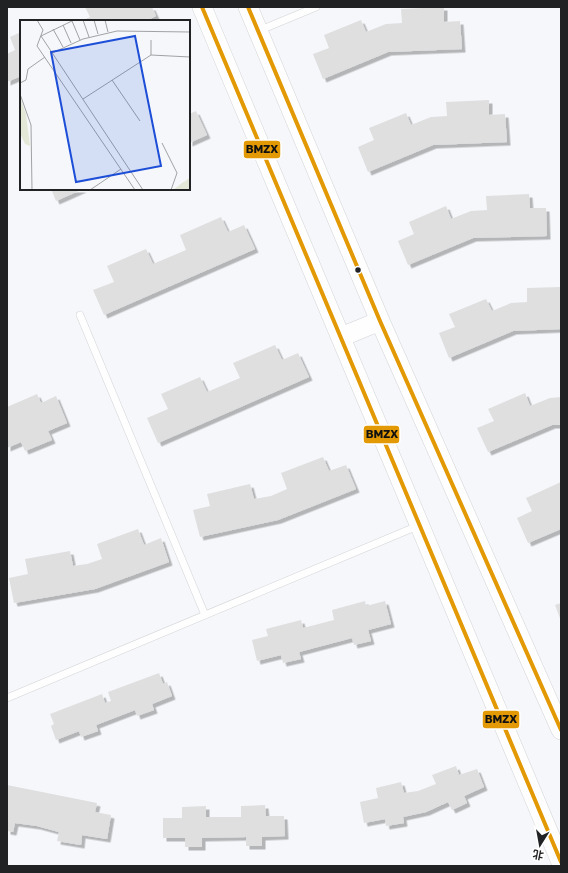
<svg xmlns="http://www.w3.org/2000/svg" width="568" height="873" font-family="'Golos Text','Noto Sans SC',sans-serif">
<style>
.building{fill:#dfdfe0;filter:url(#shadow)}
.lines{fill:none;stroke-linecap:round;stroke-linejoin:round}
.service-casing{stroke:#d3d4d6;stroke-width:8}
.secondary-casing{stroke:#d3d4d6;stroke-width:20}
.service{stroke:#fefefe;stroke-width:7}
.secondary{stroke:#fefefe;stroke-width:19}
.bus-1-casing{stroke:#fff;stroke-width:7}
.bus-1{stroke:#e29904;stroke-width:4}
.bus-dot{fill:#212224;stroke:#fff;stroke-width:1.5}
.inset-road{fill:none;stroke:#a0a2a4;stroke-width:1}
.view{fill:#1d4ed8;fill-opacity:0.15;stroke:#1d4ed8;stroke-width:2}
.inset-edge{fill:none;stroke:#212224;stroke-width:2}
.line-badge{stroke:#fff;stroke-width:1.5}
.pale-badge-label{font-size:11px;text-anchor:middle;font-weight:bold;fill:#111}
</style>
<defs>
<filter id="shadow"><feDropShadow dx="3.5" dy="3.5" stdDeviation="0" flood-color="#0004"/></filter>
</defs>
<rect width="100%" height="100%" fill="#f5f7fa"/>
<!-- building -->
<path class="building" d="M85,7H152L156,16L146,21H81L90,17Z
M444,7V22L460,21L462,49L388,52L323,79L313,54L329,48L324,35L361,20L366,32L386,24L402,23L401,9Z
M21,32V76L7,82V54L15,50L10,37Z
M489,100V115L505,114L507,142L433,145L368,172L358,147L374,140L369,128L406,113L411,125L431,117L447,116L446,102Z
M196,111L207,135L189,143V114Z
M51,189H83L56,201Z
M529,194L530,208H546L547,236L473,238L408,265L398,241L414,234L409,222L446,206L451,219L471,211L487,210L486,196Z
M221,217L228,232L244,225L255,249L104,315L93,290L114,282L107,266L146,249L153,264L186,250L180,235Z
M561,287V329L513,331L449,358L439,333L455,327L449,314L486,299L492,311L511,303L527,302V288Z
M275,345L282,360L298,353L309,377L158,443L147,418L168,409L161,394L200,377L207,392L240,378L233,363Z
M525,393L530,406L550,398L561,397V425H552L488,452L477,428L494,421L488,409Z
M37,394L41,403L56,396L67,423L48,431L52,440L25,451L21,442L7,448V407Z
M323,457L329,471L346,465L356,489L278,520L200,537L193,510L210,506L207,494L250,484L254,499L271,496L287,489L281,473Z
M561,482V529L528,543L517,518L532,511L526,498Z
M138,529L144,545L161,538L169,562L95,589L14,603L9,578L28,574L25,559L70,551L73,566L87,564L102,559L97,544Z
M365,601L366,606L385,601L391,624L368,630L371,641L354,645L352,638L299,652L301,659L283,663L281,655L257,661L252,640L268,636L266,629L301,620L303,628L334,620L332,610Z
M561,603V621L555,605Z
M159,673L163,684L167,682L172,696L152,704L154,710L137,716L135,710L96,725L98,731L81,737L79,731L56,740L51,726L54,724L50,714L102,694L105,703L111,701L108,692Z
M456,766L459,775L477,769L484,787L464,796L467,803L452,810L448,802L426,812L403,817L404,823L386,826L385,819L364,823L360,802L378,798L376,788L401,782L404,793L418,791L436,784L432,775Z
M7,785L97,803L95,812L111,815L107,839L82,835L81,845L57,841L59,832L37,826L15,823L13,832L7,831Z
M265,805L266,816H284L285,836L262,837V846H246V837L202,838V847H185V838H163V818H182V807L206,806V817H241V806Z"/>
<g class="lines">
<defs>
<path id="service" d="M258,31L316,7
M80,315L205,615
M7,698L420,525"/>
<path id="secondary" d="M202,7L561,862
M248,7L380,321L561,730
M341,337L380,321"/>
</defs>
<!-- service casing -->
<use href="#service" class="service-casing"/>
<!-- secondary casing -->
<use href="#secondary" class="secondary-casing"/>
<!-- service -->
<use href="#service" class="service"/>
<!-- secondary -->
<use href="#secondary" class="secondary"/>
<defs>
<path id="bus-1" d="M202,7L561,862
M248,7L380,321L561,730"/>
</defs>
<!-- bus-1 casing -->
<use href="#bus-1" class="bus-1-casing"/>
<!-- bus-1 -->
<use href="#bus-1" class="bus-1"/>
</g>
<!-- markers -->
<circle class="bus-dot" cx="358" cy="270" r="3.5"/>
<!-- overview -->
<g transform="translate(20 20)">
<rect width="170" height="170" fill="#f5f7fa"/>
<path d="M0,77L6,94L10,126L5,124L0,113ZM170,158V170H153L162,163Z" fill="#e4e8d7"/>
<path class="inset-road" d="M17,0L23,10L17,26M63,0L69,17M74,0L78,14M85,0L88,12M52,1L60,20M43,5L51,23M33,9L43,27M21,16L54,0M21,16L123,170M17,26L115,170M32,33L63,19L97,11L170,12M131,35V20M92,60L120,101M0,63L6,60L8,49L25,37M0,74L11,105L12,170M63,79L131,35L170,37M142,123L157,153L151,170M70,170L101,149"/>
<path class="view" d="M115,16L141,146L56,162L31,32Z"/>
<rect width="170" height="170" class="inset-edge"/>
</g>
<g class="line-badge">
<rect x="243" y="140" width="38" height="19" rx="4" fill="#e29904"/>
<rect x="363" y="425" width="37" height="19" rx="4" fill="#e29904"/>
<rect x="482" y="710" width="38" height="19" rx="4" fill="#e29904"/>
</g>
<g class="pale-badge-label">
<text x="262" y="153">BMZX</text>
<text x="382" y="438">BMZX</text>
<text x="501" y="723">BMZX</text>
</g>
<!-- border -->
<rect width="568" height="873" fill="none" stroke="#212224" stroke-width="16"/>
<!-- north arrow -->
<g transform="translate(540 845) rotate(191)" stroke="#ffffff" stroke-width="3" paint-order="stroke">
<path d="M0-3L7 15L0 10L-7 15Z" fill="#212224"/>
<text y="-6" font-size="11" font-weight="bold" text-anchor="middle" fill="#212224">北</text>
</g>
</svg>
